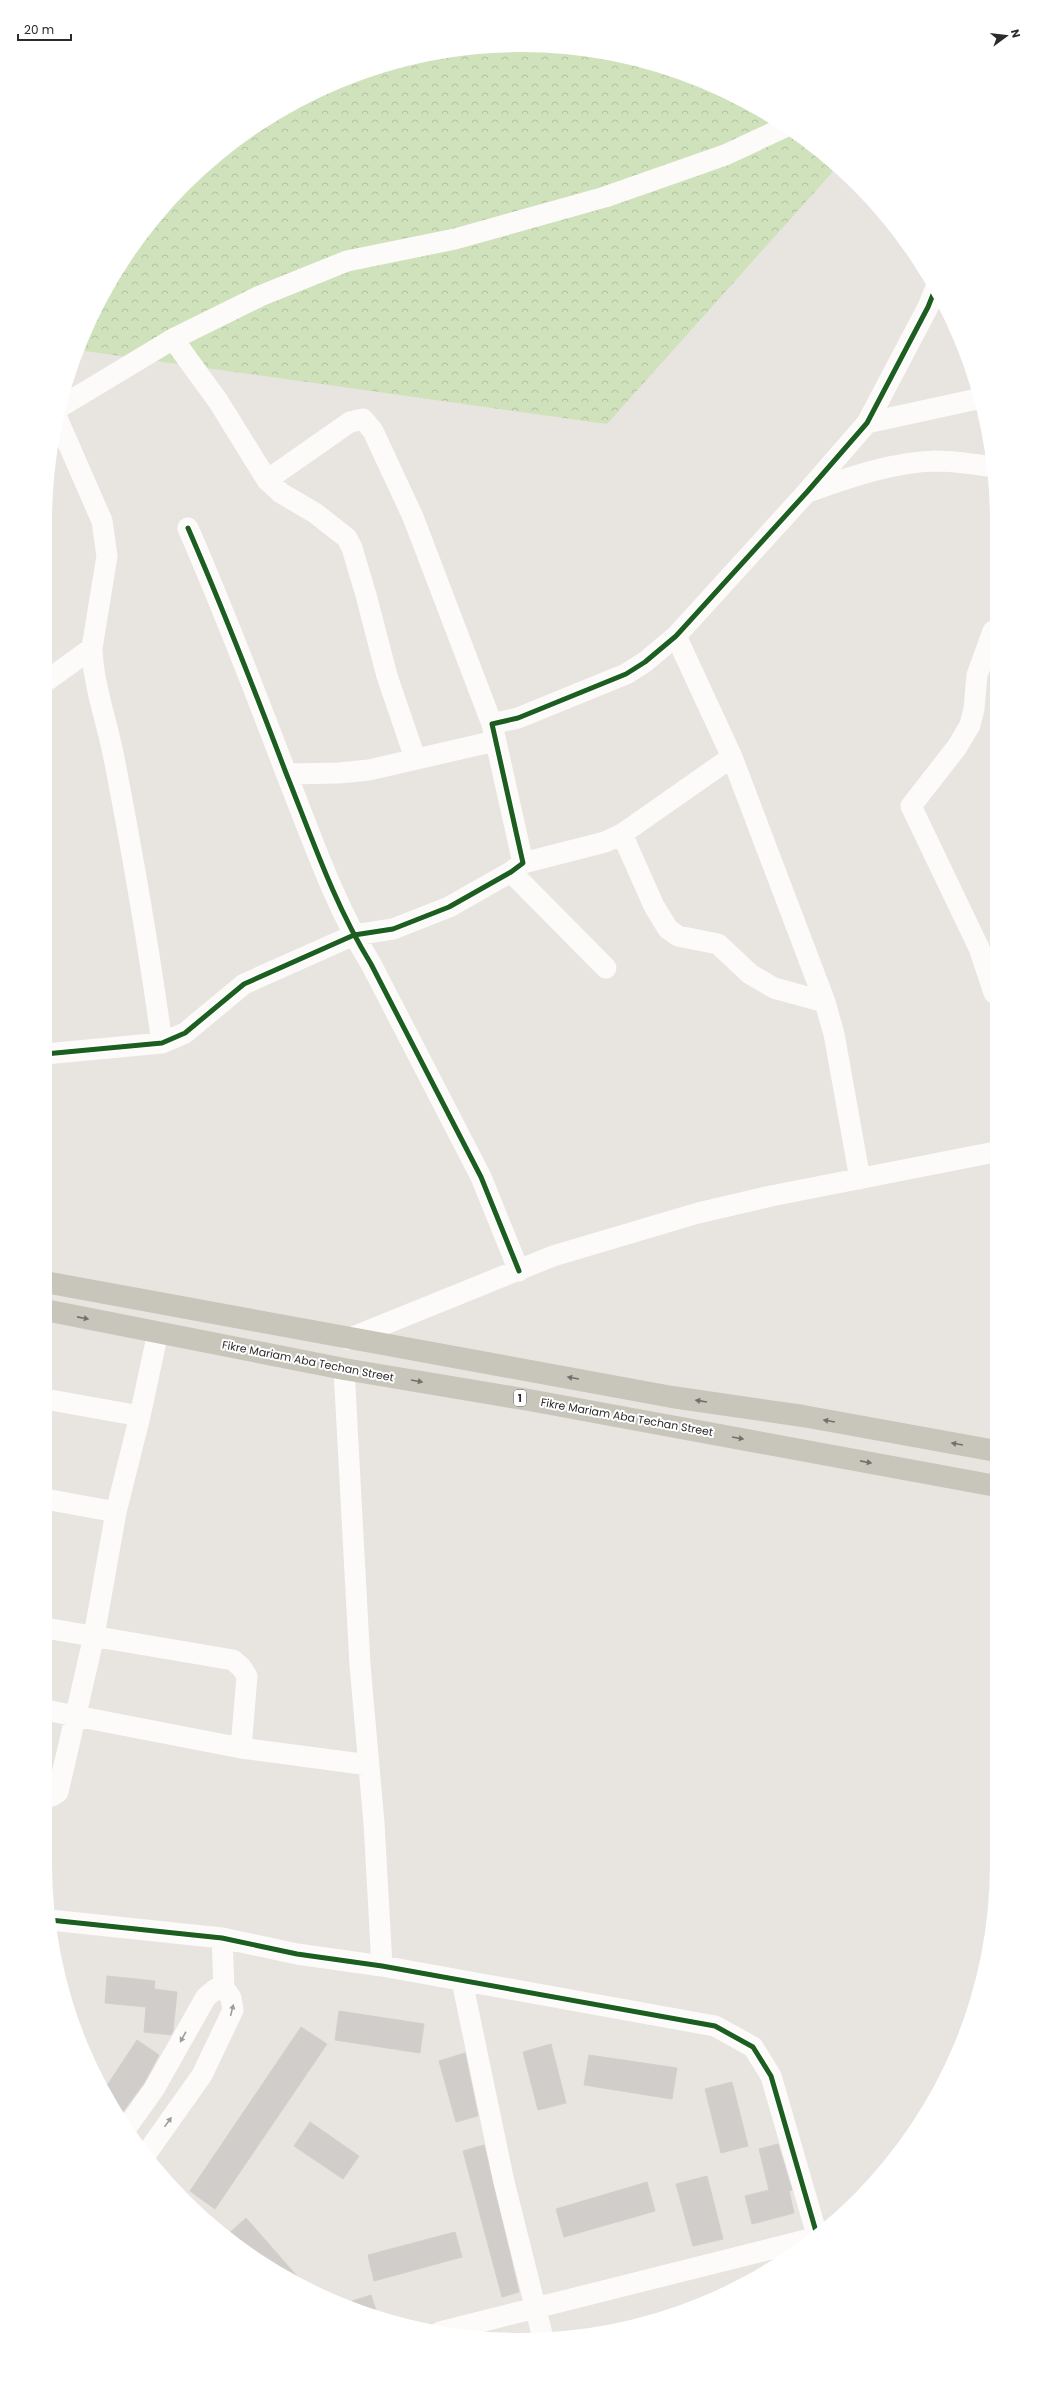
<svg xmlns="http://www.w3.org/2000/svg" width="1042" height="2385" font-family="Poppins,sans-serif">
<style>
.forest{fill:url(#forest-crowns)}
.building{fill:#d0cdca;stroke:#d3d0cc}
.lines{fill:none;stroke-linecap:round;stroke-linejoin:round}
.minor{stroke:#fcfbfa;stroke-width:21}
.primary{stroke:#c8c5bb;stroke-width:22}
.cycleway-casing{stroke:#fff;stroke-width:8}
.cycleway{stroke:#1b5e20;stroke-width:5}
.oneway{fill:#72706c}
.oneway2{fill:#9e9d9d}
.labels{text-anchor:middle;stroke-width:4;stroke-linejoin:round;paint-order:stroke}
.shield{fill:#fff;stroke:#6b6b6b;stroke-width:1}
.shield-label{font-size:10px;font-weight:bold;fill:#2b2b2b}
.street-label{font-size:11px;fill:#2b2b2b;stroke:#fff}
</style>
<defs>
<pattern id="forest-crowns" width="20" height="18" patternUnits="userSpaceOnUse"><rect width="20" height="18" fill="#cfe2bb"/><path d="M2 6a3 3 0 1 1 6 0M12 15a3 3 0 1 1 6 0" fill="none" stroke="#b2c2a1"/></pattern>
</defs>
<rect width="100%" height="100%" fill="#e8e4e0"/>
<!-- forest -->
<path class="forest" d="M490,46C521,47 554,44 584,49C677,65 769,102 836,168L607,424L78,350L109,283L163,207L231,143L311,94L398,61Z"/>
<!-- building -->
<path class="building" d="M107,1976L155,1981L154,1989L177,1992L173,2031L171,2035L144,2032L146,2007L105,2003Z
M339,2011L424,2024L420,2053L335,2040Z
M301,2027L327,2044L215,2209L190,2191Z
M137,2040L159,2055L144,2083L119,2117L104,2090Z
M551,2044L566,2103L538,2110L523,2052Z
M465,2053L478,2116L456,2122L439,2061Z
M589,2055L677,2068L672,2099L584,2085Z
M732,2082L748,2146L721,2153L705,2089Z
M310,2122L359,2156L343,2179L294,2146Z
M778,2144L792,2190L789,2191L794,2213L752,2224L745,2196L769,2190L759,2149Z
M484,2145L519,2292L502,2297L463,2151Z
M707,2176L723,2239L693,2246L676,2184Z
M647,2182L655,2211L564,2237L556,2209Z
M246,2218L304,2284L303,2285L283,2276L226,2236Z
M455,2232L462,2257L374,2281L368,2255Z
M371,2295L378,2317L343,2304Z"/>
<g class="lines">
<!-- minor -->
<path class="minor" d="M173,339L218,401L267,480L281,493L315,513L347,538L352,548L366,595L387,676L415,758
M60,407L173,339L260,296L347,261L455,239L605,197L725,155L785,127
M867,423L977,399
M267,480L350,422L363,419L373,431L413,517L492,724
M808,492C848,478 892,462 935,461C954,461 974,464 993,467
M188,528C223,609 255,691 286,773C312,838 334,904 371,964L481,1177L519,1271
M993,631L977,675L974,709L970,725L957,747L911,806L979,948L994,993
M676,636L732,757L825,1002L834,1034L860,1179
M92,648C93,686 108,724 115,763C133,856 149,949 162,1043
M45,682L92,648L107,556L102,521L57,418
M287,774L339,773L369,770L495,741
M622,834L654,906L668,929L678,936L718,944L750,974L774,988L825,1002
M523,863L605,842L622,834L732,757
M511,872L606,968
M45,1054L162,1043L185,1033L244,984L354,935L393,929L449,907L511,872L523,863L492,724L518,718L626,674L645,662L676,636L807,492L867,423L928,307L934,292
M348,1339L553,1256L698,1213L771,1196L995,1152
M344,1369L360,1665L374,1823L382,1966
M45,1399L140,1416
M45,1499L116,1512
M45,1628L233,1660L241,1667L247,1676L241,1748
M45,1710L241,1748L369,1765
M45,1797L52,1796L58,1792L94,1636L116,1512L140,1416L158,1332
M50,1920L222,1938L297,1954L382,1966L715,2026L753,2047L771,2076L817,2235
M462,1981L504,2182L543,2338
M127,2127L154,2089L206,1997L216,1989L224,1988
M146,2154L202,2075L233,2010L231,1998L224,1988L222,1938
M440,2332L810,2239"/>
<!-- primary -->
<path class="primary" d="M45,1282L672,1397L803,1416L996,1451
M45,1310L344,1369L529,1400L996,1486"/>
<defs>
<path id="cycleway" d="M188,528C223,609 255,691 286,773C312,838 334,904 371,964L481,1177L519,1271
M45,1054L162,1043L185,1033L244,984L354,935L393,929L449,907L511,872L523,863L492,724L518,718L626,674L645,662L676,636L807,492L867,423L928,307L934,292
M50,1920L222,1938L297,1954L382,1966L715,2026L753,2047L771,2076L817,2235"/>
</defs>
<!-- cycleway casing -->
<use href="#cycleway" class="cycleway-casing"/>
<!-- cycleway -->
<use href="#cycleway" class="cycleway"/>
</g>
<!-- one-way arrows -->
<defs><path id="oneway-solid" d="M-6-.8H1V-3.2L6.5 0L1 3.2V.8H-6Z"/></defs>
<g class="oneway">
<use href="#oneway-solid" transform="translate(83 1318) rotate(11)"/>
<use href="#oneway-solid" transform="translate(573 1378) rotate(-170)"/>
<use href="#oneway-solid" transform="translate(417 1381) rotate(10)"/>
<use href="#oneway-solid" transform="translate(701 1401) rotate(-171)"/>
<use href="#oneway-solid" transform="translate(829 1421) rotate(-170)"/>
<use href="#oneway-solid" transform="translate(738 1438) rotate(10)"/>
<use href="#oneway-solid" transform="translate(957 1444) rotate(-170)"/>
<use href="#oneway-solid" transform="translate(866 1462) rotate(11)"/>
</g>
<g class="oneway2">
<use href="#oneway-solid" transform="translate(232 2010) rotate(-76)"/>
<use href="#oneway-solid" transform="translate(183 2037) rotate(119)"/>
<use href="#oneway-solid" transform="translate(168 2122) rotate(-54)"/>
</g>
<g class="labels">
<!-- shield labels -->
<rect class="shield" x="514" y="1390" width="12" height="16" rx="3"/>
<g class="shield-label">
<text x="520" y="1402">1</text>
</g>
<!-- street labels -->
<g class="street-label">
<text transform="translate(308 1361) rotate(11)" y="4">Fikre Mariam Aba Techan Street</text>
<text transform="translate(627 1417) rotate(10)" y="4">Fikre Mariam Aba Techan Street</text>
</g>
</g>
<!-- crop -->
<path d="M0 0H1042V2385H0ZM521 52H521A469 469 0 0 1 990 521V1864A469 469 0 0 1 521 2333H521A469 469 0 0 1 52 1864V521A469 469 0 0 1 521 52Z" fill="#fff" fill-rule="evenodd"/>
<!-- north arrow -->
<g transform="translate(1006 36) rotate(75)" stroke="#ffffff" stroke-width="3" paint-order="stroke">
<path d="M0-3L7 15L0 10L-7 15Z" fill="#2b2b2b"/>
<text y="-6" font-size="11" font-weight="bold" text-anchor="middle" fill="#2b2b2b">N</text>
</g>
<!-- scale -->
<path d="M18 34v6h53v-6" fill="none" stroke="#2b2b2b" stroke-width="2"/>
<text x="24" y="34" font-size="12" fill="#2b2b2b" stroke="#ffffff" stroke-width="3" paint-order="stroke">20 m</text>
</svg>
